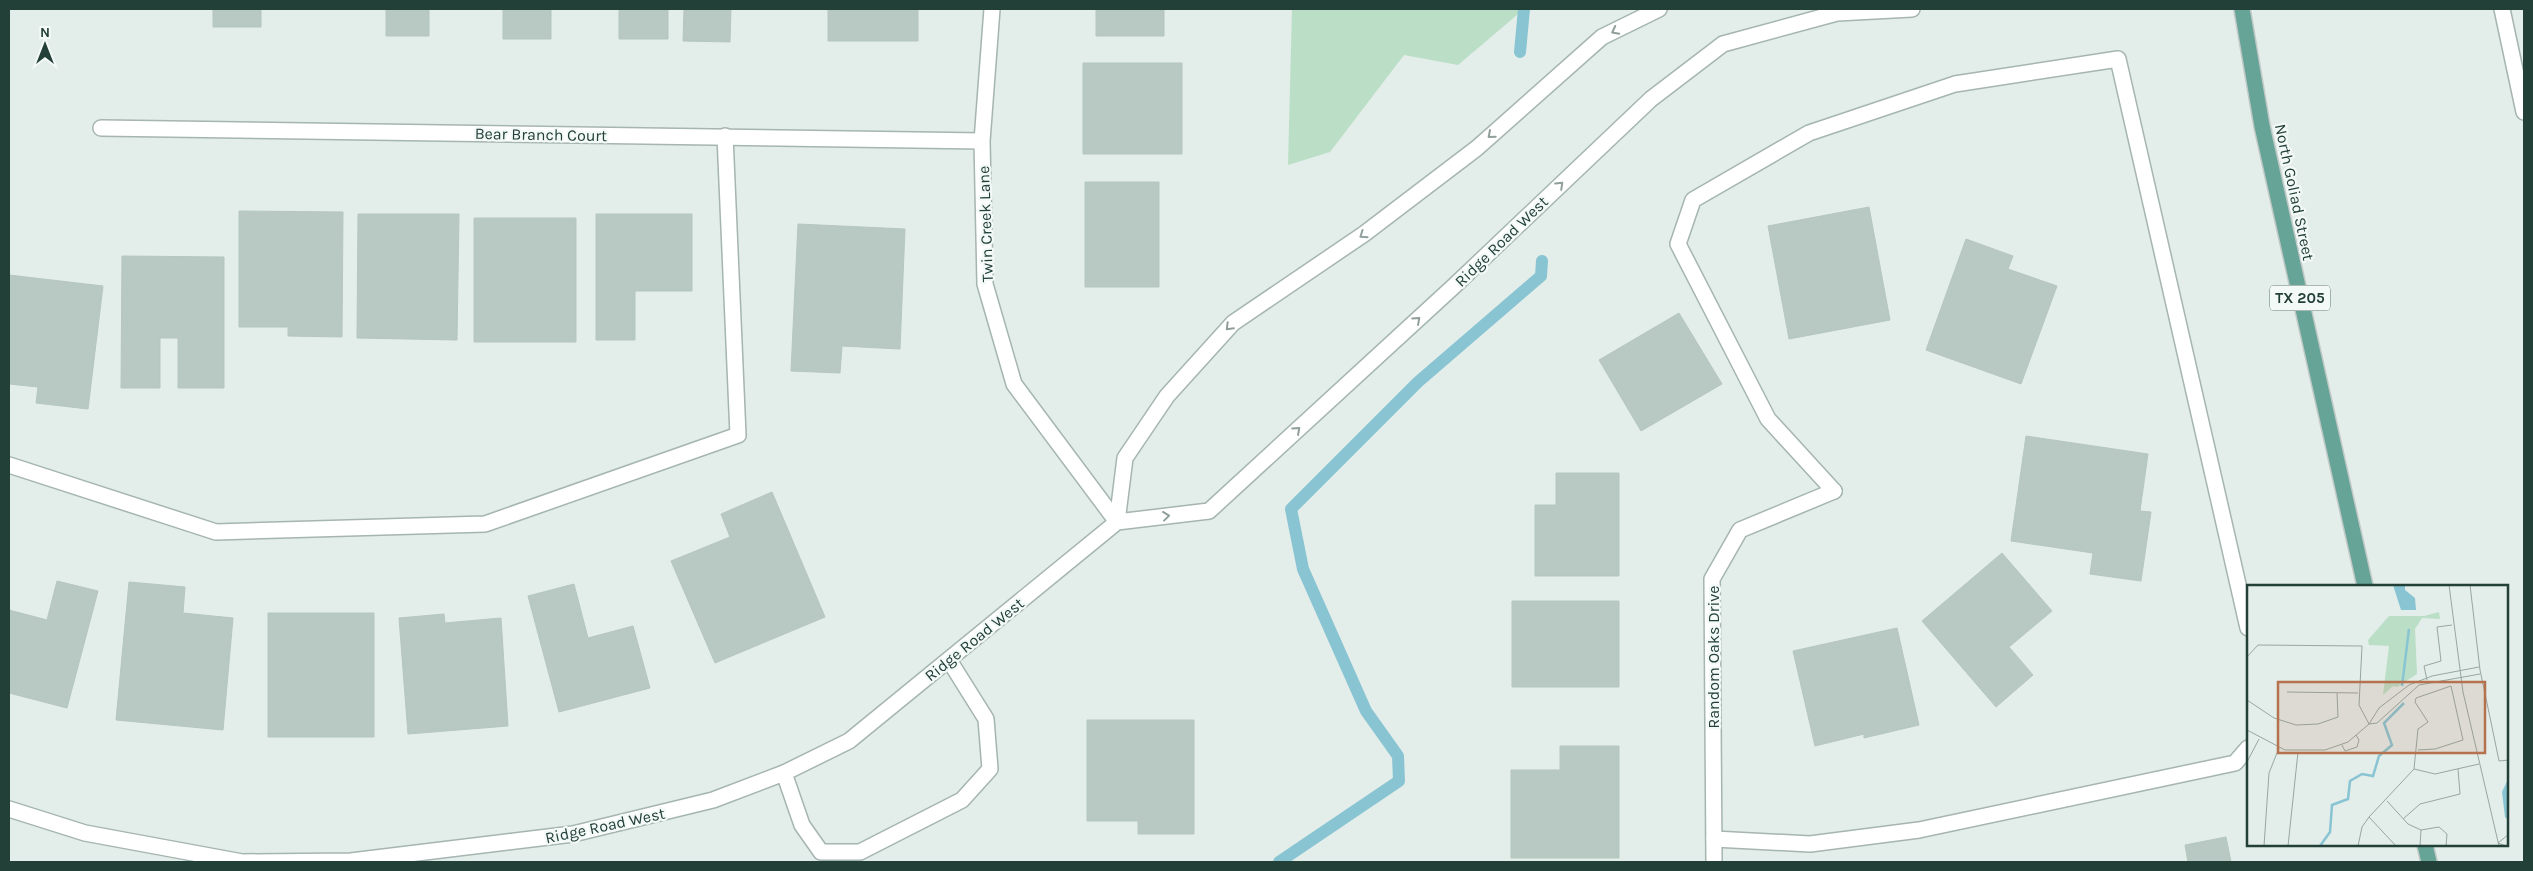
<svg xmlns="http://www.w3.org/2000/svg" width="2533" height="871" font-family="Karla,sans-serif">
<style>
.green{fill:#bbdfc6}
.lines{fill:none;stroke-linecap:round;stroke-linejoin:round}
.stream{stroke:#89c4d3;stroke-width:12}
.building{fill:#b8c8c2;stroke:#b5c7c0}
.service-casing{stroke:#a5b5b0;stroke-width:18}
.minor-casing{stroke:#a5b5b0;stroke-width:18}
.tertiary-casing{stroke:#a5b5b0;stroke-width:18}
.primary-casing{stroke:#c1c9c7;stroke-width:18}
.service{stroke:#fff;stroke-width:15}
.minor{stroke:#fff;stroke-width:15}
.tertiary{stroke:#fff;stroke-width:15}
.primary{stroke:#66a497;stroke-width:15}
.oneway{stroke:#909f9c}
.labels{text-anchor:middle;stroke-width:4.5;stroke-linejoin:round;paint-order:stroke}
.shield{fill:#f3f9f7;stroke:#617771;stroke-width:1}
.shield-label{font-size:15px;font-weight:bold;fill:#223f38}
.street-label{font-size:16px;fill:#223f38;stroke:#f3f9f7}
.inset-river{fill:none;stroke:#89c4d3;stroke-width:2.5}
.inset-road{fill:none;stroke:#96a7a2;stroke-width:1}
.view{fill:#b6714e;fill-opacity:0.15;stroke:#b6714e;stroke-width:2.5}
.inset-edge{fill:none;stroke:#223f38;stroke-width:2.5}
</style>
<rect width="100%" height="100%" fill="#e3ede9"/>
<!-- green -->
<path class="green" d="M1292,9H1524L1458,65L1404,55L1330,152L1288,165Z"/>
<g class="lines">
<!-- stream -->
<path class="stream" d="M1520,52L1524,9
M1279,862L1399,781L1398,756L1366,711L1303,569L1291,509L1418,382L1541,276L1542,261"/>
</g>
<!-- building -->
<path class="building" d="M213,9H261V27H213Z
M386,9H429V36H386Z
M503,9H551V39H503Z
M619,9H668V39H619Z
M684,9H731L730,42L683,41Z
M828,9H918V41H828Z
M1096,9H1164V36H1096Z
M1083,63H1182V154H1083Z
M1085,182H1159V287H1085Z
M1869,207L1890,320L1789,339L1768,226Z
M239,211L343,212L342,337L288,336V327H239Z
M358,214H459L457,340L357,338Z
M596,214H692V291H635V340H596Z
M474,218H576V342H474Z
M798,224L905,229L900,349L842,346L840,373L791,371Z
M1966,239L2013,256L2008,269L2057,286L2021,384L1926,350Z
M122,256L224,257V388H178V338H160V388H121Z
M9,275L103,286L88,409L36,403L38,387L9,384Z
M1679,313L1722,384L1641,431L1599,360Z
M2026,436L2148,454L2140,511L2151,512L2141,581L2090,574L2093,553L2011,541Z
M1556,473H1619V576H1535V505H1556Z
M772,492L825,617L715,663L671,561L730,537L721,514Z
M2002,553L2052,611L2009,647L2033,675L1996,707L1922,621Z
M57,581L98,591L67,708L9,693V610L47,620Z
M129,582L185,587L183,613L233,618L223,730L116,720Z
M574,584L588,638L633,626L650,688L559,712L528,596Z
M1512,601H1619V687H1512Z
M268,613H374V737H268Z
M444,614L445,623L501,618L508,726L408,734L399,618Z
M1897,628L1919,725L1864,738V734L1815,746L1793,651Z
M1087,720H1194V834H1138V821H1087Z
M1560,746H1619V858H1511V770H1560Z
M2226,837L2231,862H2188L2185,845Z"/>
<g class="lines">
<defs>
<path id="service" d="M9,465L216,532L485,524L738,435L725,136
M1834,491L1768,419L1678,244L1693,200L1809,133L1955,84L2118,59L2248,628
M784,773L802,825L821,852H860L962,800L990,769L986,719L949,660
M1714,839L1810,844L1919,830L2235,763L2248,748"/>
<path id="minor" d="M992,9L982,141L985,284L1014,384L1117,522
M2502,9L2524,112
M101,128L982,141
M1714,862L1712,579L1740,530L1834,491"/>
<path id="tertiary" d="M1117,522L1125,458L1167,396L1233,323L1364,234L1477,148L1602,37L1659,9
M9,809L85,833L242,862L351,861L573,834L713,800L784,773L849,741L1117,522L1209,511L1453,287L1651,99L1723,44L1837,13L1912,9"/>
<path id="primary" d="M2242,9L2262,126L2365,586
M2425,845L2429,862"/>
</defs>
<!-- service casing -->
<use href="#service" class="service-casing"/>
<!-- minor casing -->
<use href="#minor" class="minor-casing"/>
<!-- tertiary casing -->
<use href="#tertiary" class="tertiary-casing"/>
<!-- primary casing -->
<use href="#primary" class="primary-casing"/>
<!-- service -->
<use href="#service" class="service"/>
<!-- minor -->
<use href="#minor" class="minor"/>
<!-- tertiary -->
<use href="#tertiary" class="tertiary"/>
<!-- primary -->
<use href="#primary" class="primary"/>
</g>
<!-- one-way arrows -->
<defs><path id="oneway-chevron" d="M-2-3.5L2.5 0L-2 3.5" fill="none" stroke-width="1.6" stroke-linecap="round" stroke-linejoin="round" transform="scale(1.25)"/></defs>
<g class="oneway">
<use href="#oneway-chevron" transform="translate(1615 31) rotate(153)"/>
<use href="#oneway-chevron" transform="translate(1491 135) rotate(139)"/>
<use href="#oneway-chevron" transform="translate(1560 185) rotate(-44)"/>
<use href="#oneway-chevron" transform="translate(1363 235) rotate(145)"/>
<use href="#oneway-chevron" transform="translate(1417 320) rotate(-42)"/>
<use href="#oneway-chevron" transform="translate(1229 327) rotate(135)"/>
<use href="#oneway-chevron" transform="translate(1297 430) rotate(-42)"/>
<use href="#oneway-chevron" transform="translate(1166 516) rotate(-7)"/>
</g>
<g class="labels">
<!-- shield labels -->
<rect class="shield" x="2270" y="285.5" width="60" height="25" rx="4"/>
<g class="shield-label">
<text x="2300" y="303">TX 205</text>
</g>
<!-- street labels -->
<g class="street-label">
<text transform="translate(541 134) rotate(1)" y="6">Bear Branch Court</text>
<text transform="translate(2295 192) rotate(78)" y="6">North Goliad Street</text>
<text transform="translate(985 224) rotate(-92)" y="6">Twin Creek Lane</text>
<text transform="translate(1501 241) rotate(-44)" y="6">Ridge Road West</text>
<text transform="translate(974 639) rotate(-39)" y="6">Ridge Road West</text>
<text transform="translate(1713 657) rotate(-90)" y="6">Random Oaks Drive</text>
<text transform="translate(605 825) rotate(-12)" y="6">Ridge Road West</text>
</g>
</g>
<!-- overview -->
<g transform="translate(2247 585)">
<rect width="261" height="261" fill="#e3ede9"/>
<path d="M192,27L193,34L175,33L168,44L170,89L150,102L146,101L136,110L142,61L122,60L121,55L142,31H177Z" fill="#bbdfc6"/>
<path d="M146,0H158V5L168,13L169,25H154ZM261,194L262,235H261L258,232L255,207Z" fill="#89c4d3"/>
<path class="inset-river" d="M155,101L162,44M73,261L83,247L85,220L101,214L103,196L115,189L126,191L132,171L145,160L137,138L157,118"/>
<path class="inset-road" d="M202,0L216,107L252,261M223,0L233,85L245,142L252,176L262,175M0,72L11,60L115,61L112,120L122,139M180,95L177,81L194,76L190,42L205,40M40,107L111,108M0,115L27,133L49,140L71,139L91,132L90,108M122,139L132,123L162,100L185,91L232,82M0,145L38,165H78L101,157L122,139L130,138L172,100L233,89M95,160L98,166L110,162L112,155L109,150M0,177L12,154M167,184L188,189L232,179M140,216L161,239L174,245L192,242L200,249L199,261M122,232L149,261M156,234L173,219L213,209L211,184M17,261L22,188L32,163M41,261L51,167M111,261L115,242L122,232L167,184L171,144L181,137L168,117L169,113L204,101L216,155L188,164L171,165M173,261L174,245M259,261L251,258L262,249"/>
<path class="view" d="M31,97H238V168H31Z"/>
<rect width="261" height="261" class="inset-edge"/>
</g>
<!-- border -->
<rect width="2533" height="871" fill="none" stroke="#223f38" stroke-width="20"/>
<!-- north arrow -->
<g transform="translate(45 45)" stroke="#f3f9f7" stroke-width="4" paint-order="stroke">
<path d="M0-4L9 19L0 12L-9 19Z" fill="#223f38"/>
<text y="-8" font-size="14" font-weight="bold" text-anchor="middle" fill="#223f38">N</text>
</g>
</svg>
